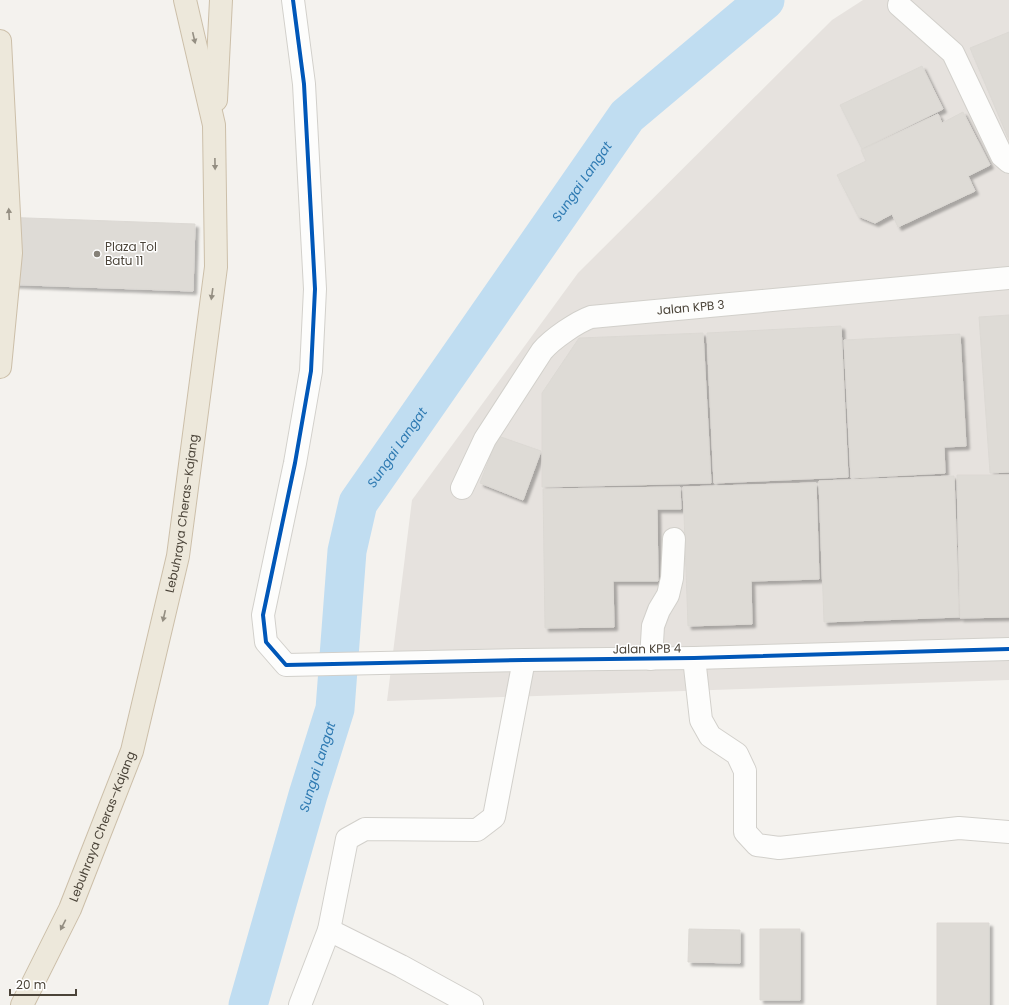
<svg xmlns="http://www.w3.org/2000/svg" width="1009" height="1005" font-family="Poppins,sans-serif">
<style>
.industrial{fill:#e6e2de}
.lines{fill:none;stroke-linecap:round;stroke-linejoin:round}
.river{stroke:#c0ddf1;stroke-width:39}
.building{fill:#dedbd6;stroke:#dcd9d4;filter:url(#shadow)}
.minor-casing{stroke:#d2d0cb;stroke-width:24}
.highway-casing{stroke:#ccbfa9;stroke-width:24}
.minor{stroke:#fdfdfc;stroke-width:22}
.highway{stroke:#ede8db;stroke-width:22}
.cycleway-casing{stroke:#fff;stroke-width:6}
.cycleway{stroke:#0057b8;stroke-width:4}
.oneway{fill:#948e82}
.poi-dot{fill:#868178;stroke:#fff;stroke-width:1.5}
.labels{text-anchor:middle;stroke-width:3;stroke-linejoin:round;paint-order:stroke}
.poi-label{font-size:12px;fill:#4b4439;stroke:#fff;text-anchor:start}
.street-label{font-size:12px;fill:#4b4439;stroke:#fff}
.water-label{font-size:13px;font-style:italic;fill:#2e7ab2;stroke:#fff}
</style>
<defs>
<filter id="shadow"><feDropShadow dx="3.5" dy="3.5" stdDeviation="1" flood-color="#0004"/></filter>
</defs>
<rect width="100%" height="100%" fill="#f4f2ee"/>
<!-- industrial -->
<path class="industrial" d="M863,0H1009V680L387,701L412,500L578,273L832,20Z"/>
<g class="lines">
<!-- river -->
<path class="river" id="s1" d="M248,1005L308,795L335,709L347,551L358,503L627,116L765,0"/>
</g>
<!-- building -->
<path class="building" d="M1009,32V140L970,48Z
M922,66L943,109L862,149L840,105Z
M963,112L990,165L968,176L975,191L898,227L892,214L875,223L858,216L837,175L866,161L861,150L938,114L942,123Z
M0,217L195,224L193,291L0,284Z
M1009,315V472L990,473L979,317Z
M841,326L848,477L714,483L707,333Z
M703,333L711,483L542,487V393L579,338Z
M960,334L966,446L944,447L945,473L851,478L844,340Z
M498,436L541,451L523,500L480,483Z
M957,475H1009V617L960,618Z
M954,476L959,617L824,622L819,481Z
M816,483L819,579L751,581L752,624L688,626L683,487Z
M680,487L681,509H657L658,581H613L614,627L545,628L543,489Z
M937,923H989V1005H937Z
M689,929L740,930V963L688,962Z
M760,929H800V1000H760Z"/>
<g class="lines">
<defs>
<g id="minor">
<path d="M293,0L304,84L315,289L311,371L295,463L263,615L266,642L286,665L524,660L694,658L1009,649"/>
<path d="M899,5L953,53L1002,156L1009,162"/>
<path id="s2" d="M462,488L485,439L542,351C552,339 577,322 591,317L1009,278"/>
<path d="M694,658L701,720L710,736L737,754L745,771V832L757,845L779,848L959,828L1009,832"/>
<path d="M651,659L653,626L659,610L668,595L672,578L674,539"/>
<path d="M329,930L401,966L472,1005"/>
<path d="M300,1005L329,930L347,839L365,829L477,830L494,817L524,660"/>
</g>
<g id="highway">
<path d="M0,41L11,253L0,367"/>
<path d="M216,100L221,0"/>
<path id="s3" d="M22,1005L70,909L132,751L178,556L216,267L214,125L185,0"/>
</g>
</defs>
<!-- minor casing -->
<use href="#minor" class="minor-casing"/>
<!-- highway casing -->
<use href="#highway" class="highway-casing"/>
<!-- minor -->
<use href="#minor" class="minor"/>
<!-- highway -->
<use href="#highway" class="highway"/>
<defs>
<path id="cycleway" d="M293,0L304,84L315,289L311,371L295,463L263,615L266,642L286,665L524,660L694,658L1009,649"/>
</defs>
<!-- cycleway casing -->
<use href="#cycleway" class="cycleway-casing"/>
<!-- cycleway -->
<use href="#cycleway" class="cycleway"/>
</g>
<!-- one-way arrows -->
<defs><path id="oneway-solid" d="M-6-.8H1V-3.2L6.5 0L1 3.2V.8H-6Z"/></defs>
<g class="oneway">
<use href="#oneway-solid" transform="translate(194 38) rotate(77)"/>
<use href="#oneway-solid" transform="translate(215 164) rotate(89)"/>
<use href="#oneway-solid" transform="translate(9 214) rotate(-93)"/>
<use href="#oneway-solid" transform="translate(212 294) rotate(98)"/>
<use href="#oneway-solid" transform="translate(164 616) rotate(103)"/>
<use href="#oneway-solid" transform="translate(63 925) rotate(117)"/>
</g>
<!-- markers -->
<circle class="poi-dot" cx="97" cy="254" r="4"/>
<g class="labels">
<!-- poi labels -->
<g class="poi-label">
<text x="105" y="251">Plaza Tol<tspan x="105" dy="14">Batu 11</tspan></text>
</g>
<!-- street labels -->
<g class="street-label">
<text dy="4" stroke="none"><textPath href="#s2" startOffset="319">Jalan KPB 3</textPath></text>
<text dy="4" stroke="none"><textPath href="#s3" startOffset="520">Lebuhraya Cheras–Kajang</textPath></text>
<text transform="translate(647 649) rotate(-1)" y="4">Jalan KPB 4</text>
<text dy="4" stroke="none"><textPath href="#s3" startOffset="196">Lebuhraya Cheras–Kajang</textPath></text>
</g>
<!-- water labels -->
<g class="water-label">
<text dy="5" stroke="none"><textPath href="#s1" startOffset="908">Sungai Langat</textPath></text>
<text dy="5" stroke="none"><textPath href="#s1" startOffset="584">Sungai Langat</textPath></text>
<text dy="5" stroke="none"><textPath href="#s1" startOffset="248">Sungai Langat</textPath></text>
</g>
</g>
<!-- scale -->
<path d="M10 989v6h66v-6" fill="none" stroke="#4b4439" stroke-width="2"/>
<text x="16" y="989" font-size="12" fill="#4b4439" stroke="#ffffff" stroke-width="3" paint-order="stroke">20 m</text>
</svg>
